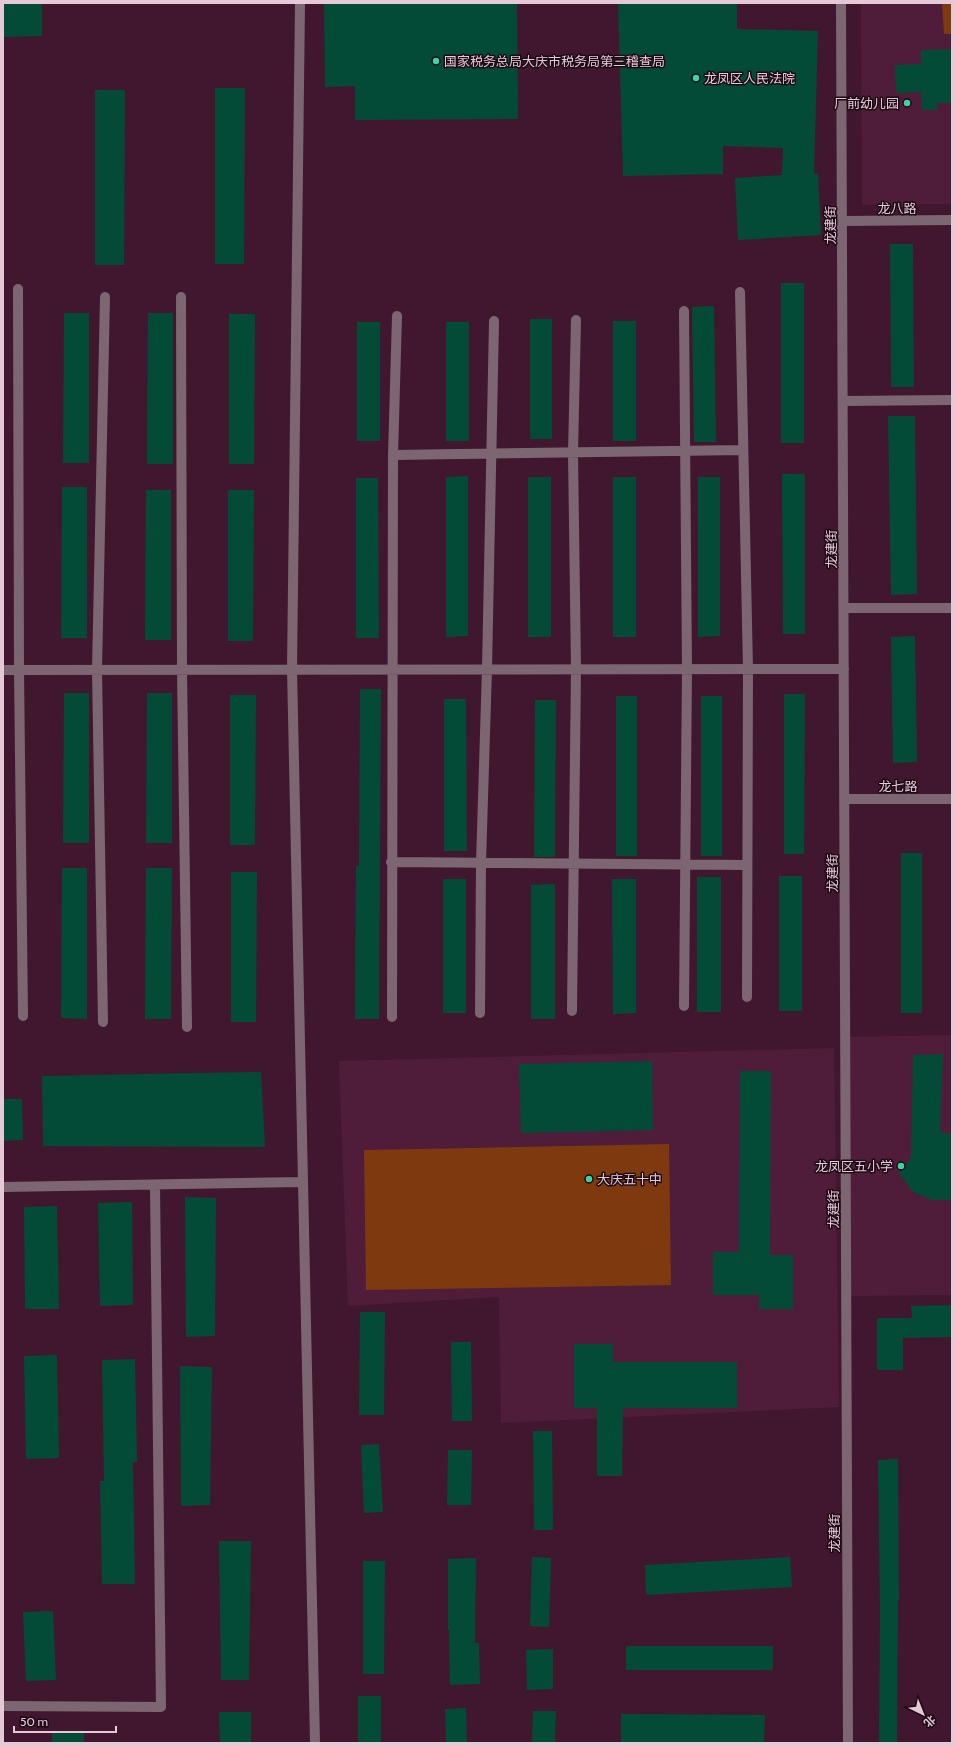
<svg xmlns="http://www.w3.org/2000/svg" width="955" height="1746" font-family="Cabin,'Noto Sans SC',sans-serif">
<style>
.built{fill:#4f1d3a}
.green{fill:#7e390e}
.building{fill:#044b37}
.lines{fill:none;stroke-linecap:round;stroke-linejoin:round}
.minor{stroke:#7c6671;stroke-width:10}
.poi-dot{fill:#3cd4a4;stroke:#1c0a14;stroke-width:1.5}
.labels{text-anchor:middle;stroke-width:3;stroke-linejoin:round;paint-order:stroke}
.poi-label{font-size:13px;fill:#e6c9d7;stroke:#1c0a14;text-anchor:start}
.street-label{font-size:13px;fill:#e6c9d7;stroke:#1c0a14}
</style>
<rect width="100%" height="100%" fill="#41172f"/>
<!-- built -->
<path class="built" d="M861,3H952V204L862,205Z
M952,1035V1295L851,1296L847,1037Z
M834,1048L839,1407L501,1423L499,1297L348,1306L339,1061Z"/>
<!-- green -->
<path class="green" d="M942,3H952V34H944Z
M669,1144L671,1285L366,1290L364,1150Z"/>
<!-- building -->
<path class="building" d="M3,3H42V36L3,37Z
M324,3H517L518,119L355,120V86L325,87Z
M618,3H737V29L818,31L814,174L818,173L821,235L738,240L735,178L782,175L783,148L723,146V174L623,176Z
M952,49V103H937V110H922L921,92L896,93L895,65L921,64V50Z
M215,88H245L244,264H215Z
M95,90H125L124,265H95Z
M890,244H913L914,387H891Z
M781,283H804V443H781Z
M714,306L716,442H694L692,307Z
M64,313H89V463H63Z
M148,313H173V464H147Z
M229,314H255L254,464H229Z
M530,319H552V439H530Z
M613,321H636V441H613Z
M357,322H380V441H357Z
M446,322H469V441H446Z
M888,416H915L917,594L891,595Z
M782,474H805V634H783Z
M468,476V636L446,637V477Z
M528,477H551V637H528Z
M613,477H636V637H613Z
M698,477H720V636L698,637Z
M356,478H378L379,638H356Z
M62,487H87V638H61Z
M146,490H171V640H145Z
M228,490H254L253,641H228Z
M915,636L917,762L893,763L891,637Z
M360,689H381L379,1019H355L356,866H359Z
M64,693H89V843H63Z
M147,693H172V843H146Z
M784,694H805L804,854H784Z
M230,695H256L255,845H230Z
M616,696H637V856H616Z
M701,696H722V856H701Z
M444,699H466L467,851H444Z
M535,700H556L555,857H534Z
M901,853H922V1013H901Z
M62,868H87V1019L61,1018Z
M146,868H172L171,1019H145Z
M231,872H257L256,1022H231Z
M779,876H802V1011H779Z
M697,877H721V1012H697Z
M443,879H466V1013H443Z
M612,879H636V1013L613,1014Z
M555,884V1019H531V885Z
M943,1054L940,1132L952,1134V1200H932L913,1192L899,1173L911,1158L913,1055Z
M652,1061L653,1130L521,1133L519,1064Z
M740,1071H771L770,1255H793V1309H759V1295H713V1252H739Z
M261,1072L265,1147L43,1146L42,1076Z
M3,1099H22L23,1140L3,1141Z
M185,1197L216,1198L215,1336L186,1337Z
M132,1202L133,1305L100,1306L98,1203Z
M57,1206L59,1309H25L24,1207Z
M952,1305V1337L903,1338V1370H877V1318H912L911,1306Z
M360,1312H385L384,1415H359Z
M451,1342H471L472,1421H452Z
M574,1344H613V1362H737V1408H623L622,1476H597V1408H574Z
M57,1355L59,1458L26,1459L24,1356Z
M135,1359L137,1462H133L135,1584H102L100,1481H104L102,1360Z
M180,1366L212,1367L210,1505L181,1506Z
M533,1431H552L553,1530H534Z
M379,1444L383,1512L364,1513L361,1445Z
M448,1450H472L471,1505H447Z
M898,1459L899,1600H898L897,1743H879L880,1613L878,1460Z
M219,1541H251L249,1680H221Z
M532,1557L551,1558L549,1627L530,1626Z
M790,1557L792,1587L646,1595L645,1565Z
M476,1558L475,1643H479L480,1684L450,1685L449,1630H448V1559Z
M363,1561H385L384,1674H363Z
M53,1611L56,1680L26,1681L23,1612Z
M626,1646H773V1670H626Z
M553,1649V1689L527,1690L526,1650Z
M358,1696H381V1743H358Z
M466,1708L467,1743H446L445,1709Z
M533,1711H556L555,1743H532Z
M219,1712H251V1743H220Z
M621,1714L765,1715L764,1743H621Z
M52,1731L84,1732V1743H52Z"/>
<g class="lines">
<!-- minor -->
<path class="minor" d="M300,3L292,669L315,1743
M841,3L848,1743
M843,221L952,220
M18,289L19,670L23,1016
M740,292L748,669L747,997
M181,297L182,670L187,1027
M684,311L687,669L684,1006
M843,401L952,400
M393,455L743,450
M844,608H952
M3,670L844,669
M845,799H952
M391,862L747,865
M572,1011L576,669L573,453L576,320
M480,1013L481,863L487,669L494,321
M392,1017L393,455L397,316
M103,1022L97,670L105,297
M3,1187L303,1182
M3,1706L161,1707L155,1185"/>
</g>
<!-- markers -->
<g class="poi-dot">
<circle cx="436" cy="61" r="4"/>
<circle cx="696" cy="78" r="4"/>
<circle cx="907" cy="103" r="4"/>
<circle cx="901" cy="1166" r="4"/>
<circle cx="589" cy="1179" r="4"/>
</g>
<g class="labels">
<!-- poi labels -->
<g class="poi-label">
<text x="444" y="66">国家税务总局大庆市税务局第三稽查局</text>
<text x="704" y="83">龙凤区人民法院</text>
<text x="899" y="108" text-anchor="end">厂前幼儿园</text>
<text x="893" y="1171" text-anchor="end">龙凤区五小学</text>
<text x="597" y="1184">大庆五十中</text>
</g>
<!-- street labels -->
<g class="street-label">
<text x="897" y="213">龙八路</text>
<text transform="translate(830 225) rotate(-90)" y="5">龙建街</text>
<text transform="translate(831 549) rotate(-90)" y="5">龙建街</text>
<text x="898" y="791">龙七路</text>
<text transform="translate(832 873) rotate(-90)" y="5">龙建街</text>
<text transform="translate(833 1209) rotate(-90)" y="5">龙建街</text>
<text transform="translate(834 1533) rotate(-90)" y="5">龙建街</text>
</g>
</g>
<!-- border -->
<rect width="955" height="1746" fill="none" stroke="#e6c9d7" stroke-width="8"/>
<!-- north arrow -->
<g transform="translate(923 1714) rotate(137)" stroke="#1c0a14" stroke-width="3" paint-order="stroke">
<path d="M0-3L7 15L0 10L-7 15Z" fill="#e6c9d7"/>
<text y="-6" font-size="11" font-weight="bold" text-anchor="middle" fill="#e6c9d7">北</text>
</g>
<!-- scale -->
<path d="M14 1726v6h102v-6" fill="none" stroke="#e6c9d7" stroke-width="2"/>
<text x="20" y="1726" font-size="12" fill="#e6c9d7" stroke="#1c0a14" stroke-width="3" paint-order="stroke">50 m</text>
</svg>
